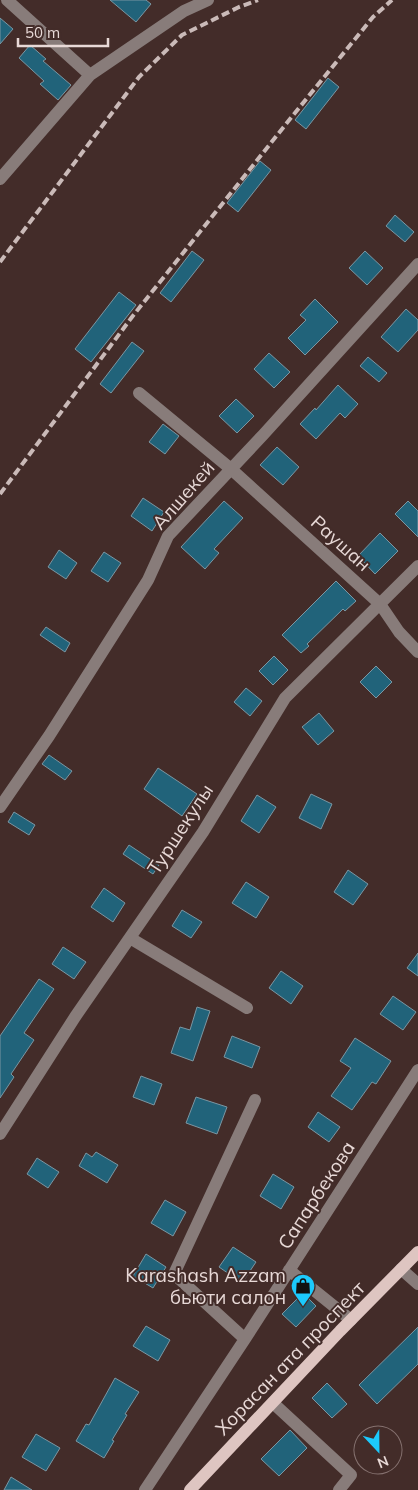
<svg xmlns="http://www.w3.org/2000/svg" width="418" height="1490" font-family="Mulish,sans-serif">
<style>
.building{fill:#21637a;stroke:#7b96a2}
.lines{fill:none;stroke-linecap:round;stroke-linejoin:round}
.minor{stroke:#887c7a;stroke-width:12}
.major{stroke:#dec5c1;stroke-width:12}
.rail{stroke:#cabab8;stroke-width:4;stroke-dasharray:8 4;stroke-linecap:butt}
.labels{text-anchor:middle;stroke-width:4;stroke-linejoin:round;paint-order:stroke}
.street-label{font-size:19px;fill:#e8d9d7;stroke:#432c29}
.poi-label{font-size:19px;fill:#e8d9d7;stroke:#432c29;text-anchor:end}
</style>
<rect width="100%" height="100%" fill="#432c29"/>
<!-- building -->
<path class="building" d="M110,0H146L151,4L136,22Z
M0,18L13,29L0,44Z
M30,45L46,59L43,61L71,85L58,100L40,84L44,81L19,58Z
M328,78L339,87L306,129L295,120Z
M260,161L271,170L238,212L227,203Z
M395,215L414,232L405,242L386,226Z
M192,251L204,260L171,302L160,293Z
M365,251L383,268L367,285L349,268Z
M119,292L136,305L91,362L75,349Z
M315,299L338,322L305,355L288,338L306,320L300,315Z
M406,309L418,320V330L398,352L381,337Z
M132,342L144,351L111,393L100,384Z
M269,353L290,372L274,388L254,369Z
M368,357L387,373L379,382L360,366Z
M338,385L358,404L345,418L340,413L316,439L300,424L315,408L316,410Z
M236,399L254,416L237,433L219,416Z
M163,424L179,436L165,454L149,442Z
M277,447L299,467L283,485L260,465Z
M143,498L164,512L152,531L131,516Z
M224,501L243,518L214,549L219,553L205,569L181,547Z
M408,501L418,511V537L395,514Z
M380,533L398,551L375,574L358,556Z
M59,550L77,563L66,579L48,567Z
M104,552L121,563L108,582L91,571Z
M336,581L356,601L345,611L343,609L307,644L309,646L301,653L282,635Z
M46,627L70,643L65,652L40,635Z
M274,656L288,670L273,685L259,671Z
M376,666L392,682L376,698L360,682Z
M246,688L262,701L250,716L234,702Z
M319,713L334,731L318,745L302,727Z
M49,755L72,771L65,780L42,764Z
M158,768L197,794L182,816L144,789Z
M311,794L332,804L321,829L299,818Z
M257,795L276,807L259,833L241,821Z
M14,812L35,825L29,835L8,822Z
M129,845L159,865L153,874L123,854Z
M348,870L368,884L353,905L334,892Z
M246,882L269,897L256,918L232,903Z
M104,888L125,903L113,922L91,907Z
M182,910L202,922L191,938L172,926Z
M63,947L86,962L74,979L52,964Z
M418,953V976L407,968Z
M281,971L303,986L291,1004L269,988Z
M39,979L54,989L24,1033L34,1040L11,1074L14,1077L0,1098V1036Z
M393,996L416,1012L403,1030L380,1014Z
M197,1007L210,1011L193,1061L171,1053L180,1027L190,1030Z
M232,1036L260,1047L252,1068L224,1057Z
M355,1038L391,1061L376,1084L372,1082L352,1110L331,1096L351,1068L340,1061Z
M141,1076L162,1084L154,1105L133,1097Z
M196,1097L227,1107L217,1134L186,1123Z
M318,1112L340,1127L329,1142L308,1127Z
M96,1152L118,1165L107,1183L79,1166L86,1153L92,1157Z
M37,1158L59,1172L48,1188L27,1174Z
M273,1174L294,1187L281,1209L260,1196Z
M165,1200L186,1212L173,1236L151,1223Z
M233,1247L256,1262L242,1283L219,1267Z
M146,1254L166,1267L153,1288L133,1276Z
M303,1293L316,1306L296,1327L282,1314Z
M146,1326L170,1340L158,1361L133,1346Z
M418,1327V1364L377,1404L359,1385Z
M115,1378L139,1392L125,1414L127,1415L112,1440L114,1441L104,1458L76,1441L86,1424L89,1425Z
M327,1383L347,1404L332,1418L312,1398Z
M290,1430L307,1448L279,1476L261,1459Z
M36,1434L60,1448L46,1471L22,1457Z
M11,1477L32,1490H4Z"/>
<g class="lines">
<!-- minor -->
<path class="minor" d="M7,0L90,75
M0,179L90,75L184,11L208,0
M139,393L231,469L380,604L399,632L418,652
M0,807L49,736L148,580L168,536L263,435L418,264
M130,938L247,1008
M0,1134L75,1017L203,832L285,698L418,566
M401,1269L418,1284
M289,1270L351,1320
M245,1339L174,1274L255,1100
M273,1403L351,1475L339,1490
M145,1490L245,1339L418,1070"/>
<!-- major -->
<path class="major" d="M190,1490L340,1331L418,1252"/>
<!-- rail -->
<path class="rail" d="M0,262L139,77L182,35L239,7L258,0
M0,494L132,317L290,119L373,17L392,0"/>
</g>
<!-- icons -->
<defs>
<symbol id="shop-pin" viewBox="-11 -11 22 30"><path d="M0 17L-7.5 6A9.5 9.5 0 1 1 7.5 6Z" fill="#1cc9fc" stroke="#432c29"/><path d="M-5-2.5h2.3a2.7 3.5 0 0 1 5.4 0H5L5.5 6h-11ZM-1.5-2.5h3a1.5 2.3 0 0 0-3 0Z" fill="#111"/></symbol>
</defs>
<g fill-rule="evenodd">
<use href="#shop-pin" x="289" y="1272" width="28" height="38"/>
</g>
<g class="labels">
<!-- street labels -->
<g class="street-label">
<text transform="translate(183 495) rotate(-49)" y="7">Алшекей</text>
<text transform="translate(341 543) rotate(42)" y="7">Раушан</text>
<text transform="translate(180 829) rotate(-57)" y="7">Туршекулы</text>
<text transform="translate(316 1195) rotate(-57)" y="7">Сапарбекова</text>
<text transform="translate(290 1358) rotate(-46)" y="7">Хорасан ата проспект</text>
</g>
<!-- poi labels -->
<g class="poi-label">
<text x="286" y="1282">Karashash Azzam<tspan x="286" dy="22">бьюти салон</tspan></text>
</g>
</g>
<!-- north arrow -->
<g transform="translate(378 1450) rotate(158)"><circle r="24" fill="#432c29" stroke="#85716f"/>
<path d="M0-4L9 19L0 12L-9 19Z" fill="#1cc9fc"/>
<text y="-8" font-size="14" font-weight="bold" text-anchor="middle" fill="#e8d9d7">N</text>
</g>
<!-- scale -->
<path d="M18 38v8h90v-8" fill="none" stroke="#e8d9d7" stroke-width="2.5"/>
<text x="25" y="38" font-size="15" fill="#e8d9d7" stroke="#432c29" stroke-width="4" paint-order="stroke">50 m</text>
</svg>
